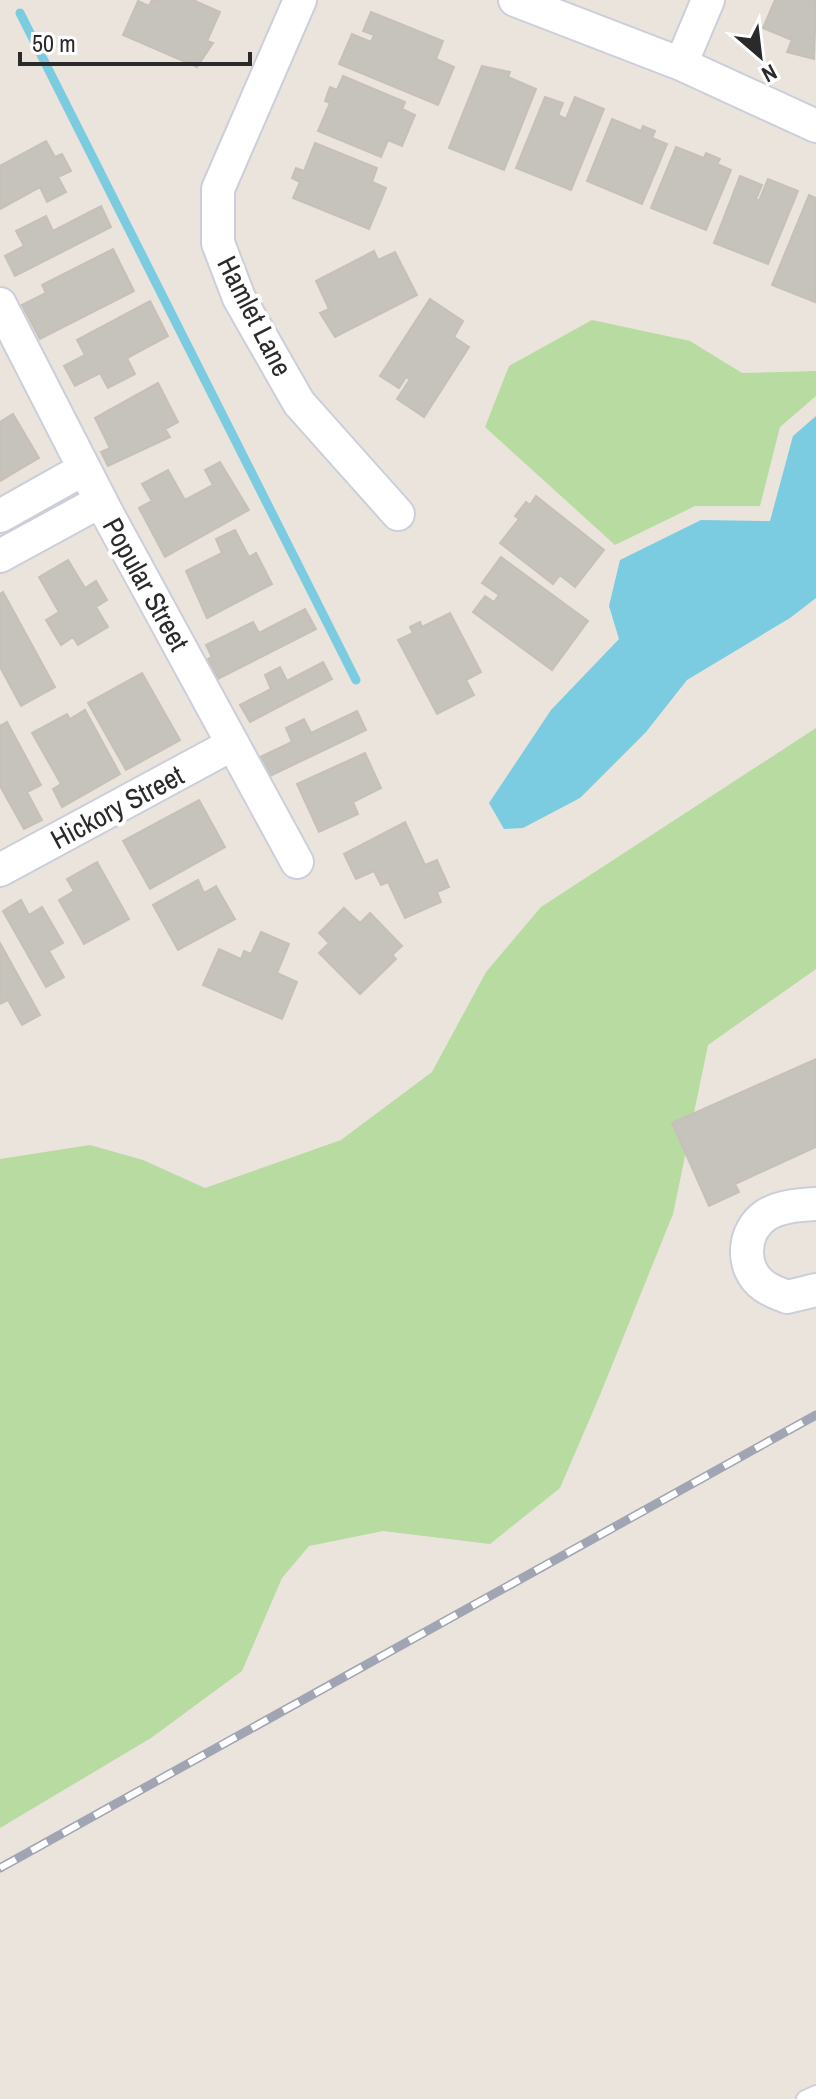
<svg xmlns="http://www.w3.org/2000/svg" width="816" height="2099" font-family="'Archivo Narrow',sans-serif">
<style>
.green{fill:#b7dba0}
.water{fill:#7bcbe1}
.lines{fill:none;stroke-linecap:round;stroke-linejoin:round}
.stream{stroke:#7bcbe1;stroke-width:9}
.building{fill:#c6c2bc;stroke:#c6c0b7;stroke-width:2}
.service-casing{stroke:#cccfda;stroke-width:20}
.minor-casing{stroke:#cccfda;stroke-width:36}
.service{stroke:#fff;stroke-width:16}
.minor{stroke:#fff;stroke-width:32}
.rail-casing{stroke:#a1a4b2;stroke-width:9}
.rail{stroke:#fff;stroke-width:6;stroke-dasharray:18;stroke-linecap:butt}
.labels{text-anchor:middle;stroke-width:8;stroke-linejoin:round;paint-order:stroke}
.street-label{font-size:28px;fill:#2a2a2a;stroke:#fff}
</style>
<rect width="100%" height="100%" fill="#eae4dd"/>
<!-- green -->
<path class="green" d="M592,320L690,341L742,373L816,371V396L780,427L760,506H695L615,545L485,427L509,366Z
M816,728V969L708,1045L673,1214L600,1395L560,1488L490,1544L383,1531L309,1546L282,1578L242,1671L151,1738L0,1828V1159L90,1145L143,1160L205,1188L341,1140L432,1072L486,972L541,907Z"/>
<!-- water -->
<path class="water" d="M816,416V598L790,618L687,680L646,732L580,798L523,828L504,829L489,803L551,710L619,639L609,606L620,560L701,520L770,521L793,436Z"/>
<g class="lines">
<!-- stream -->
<path class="stream" d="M20,13L356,680"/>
</g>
<!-- building -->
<path class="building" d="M152,0H193L220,12L207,41L213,43L197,67L123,35L138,1L149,6Z
M775,0H816L814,59L787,52L792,40L763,28Z
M371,12L443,41L436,59L454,67L438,105L339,64L352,34L371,42L374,35L363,31Z
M482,66L510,72L508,77L536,89L504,170L449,148Z
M343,76L405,102L402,109L415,115L402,146L388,140L381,157L318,131L330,103L325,101L330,87L337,90Z
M545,97L563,103L558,115L566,119L575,97L604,109L571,190L516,168Z
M612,119L641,131L643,126L655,131L652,138L667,144L642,204L587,181Z
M46,141L55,157L62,154L71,171L58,177L66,192L47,202L40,187L0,209V166Z
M315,143L377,168L372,182L386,188L369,229L293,198L300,182L292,178L296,168L304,171Z
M676,147L704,158L706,153L720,159L717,164L731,170L706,230L651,208Z
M740,176L762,185L756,199L759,201L768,179L798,191L768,264L714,243Z
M809,195L816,198L815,302L772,285Z
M101,206L111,227L15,276L5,256L24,246L16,231L46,216L53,231Z
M113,249L134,291L40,339L22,305L46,293L42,285Z
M374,251L378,260L395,252L417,295L335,337L320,313L329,309L316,281Z
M430,299L463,321L454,337L469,347L424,417L397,399L410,379L406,377L399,388L380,376Z
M150,301L168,336L127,358L135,374L108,388L100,373L75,386L64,366L85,355L77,340Z
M158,383L178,422L165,429L170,437L108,466L101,452L110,448L95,418Z
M13,414L39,458L0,481V422Z
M220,462L249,510L165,557L139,508L152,501L142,484L168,470L185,500L213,485L205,470Z
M536,496L604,550L575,587L560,575L553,584L500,543L519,519L515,516L526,502L530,505Z
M235,530L249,557L256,553L272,584L207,618L186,571L222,553L216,539Z
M501,557L588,621L552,670L473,612L485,596L494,602L499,595L482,583Z
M68,560L85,588L96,581L107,600L96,607L108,627L78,645L73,637L61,645L46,620L59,612L39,577Z
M3,592L55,687L21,706L0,667V594Z
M305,609L316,629L218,679L208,659L212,657L206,645L253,622L259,633Z
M450,613L481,672L466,680L474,695L437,714L398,640L413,633L410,627L420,622L422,627Z
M323,662L332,679L250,722L240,705L271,689L265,675L280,667L287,681Z
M142,673L180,740L126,770L88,703Z
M85,710L120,774L62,807L53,789L61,784L32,733L67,714L70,719Z
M357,711L366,730L268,777L258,758L292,742L286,728L304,719L311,733Z
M7,722L41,785L27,792L42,820L24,829L0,786V726Z
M365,753L381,788L353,802L358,814L319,832L297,784Z
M199,800L225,847L150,889L123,841Z
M405,822L425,865L437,860L449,887L437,892L441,902L405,918L388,882L381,885L374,871L356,879L344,854Z
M97,862L129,919L84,944L59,900L74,891L67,879Z
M198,880L204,893L216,886L235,919L178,950L153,905Z
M21,900L29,915L42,907L63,943L49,951L64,977L46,987L3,911Z
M344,908L360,923L370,913L402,946L392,955L396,959L360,994L319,953L329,943L319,933Z
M261,932L289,944L277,973L297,982L282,1019L203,985L219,949L241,959L244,951L251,954Z
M0,943L40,1015L22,1025L8,1000L0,1004Z
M816,1059V1147L735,1184L739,1192L709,1206L672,1123Z"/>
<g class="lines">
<defs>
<path id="service" d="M805,2099L816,2094"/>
<path id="minor" d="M300,0L218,189V243L239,298L299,403L398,514
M515,0L681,64L816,126
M681,64L708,0
M0,304L107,513L297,862
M0,516L84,469
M0,556L101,501
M0,870L233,744
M816,1204C799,1205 781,1206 766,1215C742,1231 740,1269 764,1286C771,1291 780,1294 787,1297L816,1290"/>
</defs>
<!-- service casing -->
<use href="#service" class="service-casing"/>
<!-- minor casing -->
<use href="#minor" class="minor-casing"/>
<!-- service -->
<use href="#service" class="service"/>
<!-- minor -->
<use href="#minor" class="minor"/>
<defs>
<path id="rail" d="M0,1868L816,1415"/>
</defs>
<!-- rail casing -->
<use href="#rail" class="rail-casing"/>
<!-- rail -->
<use href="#rail" class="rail"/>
</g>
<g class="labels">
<!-- street labels -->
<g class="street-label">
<text transform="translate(255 316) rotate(63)" y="10">Hamlet Lane</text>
<text transform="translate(146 584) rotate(61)" y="10">Popular Street</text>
<text transform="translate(117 807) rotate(-28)" y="10">Hickory Street</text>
</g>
</g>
<!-- north arrow -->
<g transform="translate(760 56) rotate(152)" stroke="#ffffff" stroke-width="6" paint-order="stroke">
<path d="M0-6L14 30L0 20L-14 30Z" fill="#2a2a2a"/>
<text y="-12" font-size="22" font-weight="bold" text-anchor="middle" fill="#2a2a2a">N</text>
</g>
<!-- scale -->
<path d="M20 52v12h230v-12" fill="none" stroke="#2a2a2a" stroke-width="4"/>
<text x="32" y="52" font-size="24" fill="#2a2a2a" stroke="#ffffff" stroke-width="6" paint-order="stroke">50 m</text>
</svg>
